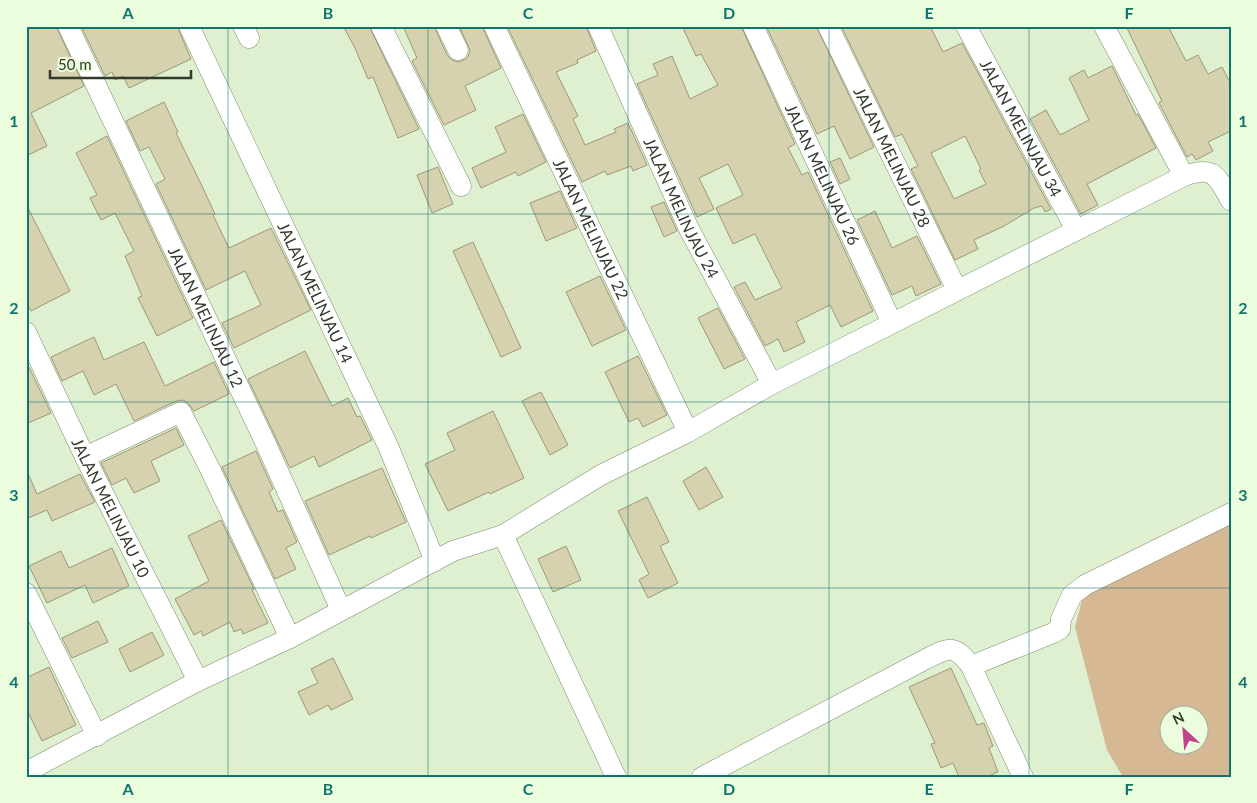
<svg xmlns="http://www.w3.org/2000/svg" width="1257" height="803" font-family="Lato,sans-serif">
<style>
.green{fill:#d6b994;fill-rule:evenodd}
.building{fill:#d6d2af;stroke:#9c9877;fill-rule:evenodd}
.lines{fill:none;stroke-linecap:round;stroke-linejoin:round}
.street-casing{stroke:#7c8c6e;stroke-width:21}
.street{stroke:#fff;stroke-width:20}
.grid{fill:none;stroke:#0f766e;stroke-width:1;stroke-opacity:0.55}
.labels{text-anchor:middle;stroke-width:4;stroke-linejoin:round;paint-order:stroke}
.street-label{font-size:16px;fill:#32392d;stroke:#ebfddc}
.neatline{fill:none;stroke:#0f766e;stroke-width:2}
.grid-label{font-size:16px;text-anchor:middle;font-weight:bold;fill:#0f766e}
</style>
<rect width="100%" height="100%" fill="#def0cf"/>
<!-- green -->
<path class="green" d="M1231,517V777H1123L1107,750L1075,627L1083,596ZM1170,716H1200V746H1170Z"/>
<!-- building -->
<path class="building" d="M26,26H56L84,86L31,113L47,146L26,156Z
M81,26H177L191,59L129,88L123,76L115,80L112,72L105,76Z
M343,26H369L419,129L398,138L373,77L368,79L355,48Z
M403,26H434L447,55L452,60L458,62L464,60L468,57L470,50L459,26H482L501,68L465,86L476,110L444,125L412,61L417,58Z
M507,26H586L596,51L577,60L578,63L556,72L578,116L573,119L585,145L616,132L614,129L628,123L647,165L633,171L631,166L607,175L605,171L582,182Z
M682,26H741L795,144L788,148L802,175L808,172L873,311L841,327L830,305L796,322L805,342L784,352L778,339L765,346L734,287L745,282L755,300L782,288L755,234L733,244L716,208L743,195L728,164L699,178L714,209L697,217L637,84L658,75L653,64L672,56L690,99L718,85L701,54L696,56Z
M766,26H816L874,147L850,159L834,126L817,134Z
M841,26H930L943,52L962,43L1051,209L1045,212L1042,206L1034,208L1004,226L974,240L978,249L955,260L911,169L918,166L902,134L895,137ZM965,136L981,169L979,170L986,184L954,199L931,153Z
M1126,26H1168L1186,61L1198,55L1208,74L1222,67L1231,84V131L1208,142L1213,151L1196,160L1192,154L1187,157L1159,103L1162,101Z
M1112,66L1136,115L1138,114L1156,148L1087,184L1098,205L1081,214L1030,119L1046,110L1060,135L1089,120L1069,78L1084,70L1088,78Z
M164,102L178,132L176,133L202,186L215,214L213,215L229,248L271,228L311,310L234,348L222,323L261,305L245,271L206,290L156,184L165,179L149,147L140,151L126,121Z
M523,114L546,162L518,176L516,172L481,188L472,168L506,152L495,127Z
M107,136L193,318L157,336L138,298L142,296L125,256L134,251L115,213L101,220L90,198L97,195L76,153Z
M840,158L850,179L840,184L830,162Z
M438,167L453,204L432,213L417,175Z
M560,191L577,228L546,241L530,203Z
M664,202L677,231L664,237L651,207Z
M26,204L70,291L31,311L26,302Z
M875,211L892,248L917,236L941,284L916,296L912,286L892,295L857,220Z
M473,242L521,348L501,357L453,251Z
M600,276L626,330L592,346L566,292Z
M718,308L745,359L724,369L698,318Z
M94,337L104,360L144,342L165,386L214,362L229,394L194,411L187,402L182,400L176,401L134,421L116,384L94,395L83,371L62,381L51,357Z
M305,351L332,406L348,398L357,417L360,416L372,440L319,467L314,456L290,468L248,379Z
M638,356L667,415L643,427L638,418L629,422L605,372Z
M26,361L51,413L26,424Z
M541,392L568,445L550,455L522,401Z
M493,411L524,478L490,494L489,492L448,511L425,464L455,450L447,433Z
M176,428L184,445L151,461L160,481L134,493L126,478L112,485L101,463Z
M256,451L273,489L269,492L278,512L283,510L297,542L286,548L296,569L275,579L222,467Z
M706,467L723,497L699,510L683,481Z
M382,468L406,522L371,538L370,536L329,555L305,501Z
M26,469L37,494L80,474L95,502L52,521L47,510L26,519Z
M647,497L669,542L660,546L678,583L648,598L639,580L649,574L618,511Z
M221,520L254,589L252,590L268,623L243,634L241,629L234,632L230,622L203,636L201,631L194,635L175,599L209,581L188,536Z
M566,546L581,580L553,592L538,559Z
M112,548L129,586L93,603L85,585L47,603L29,566L61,551L69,568Z
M98,621L108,642L72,658L62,638Z
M152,632L164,655L130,672L119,649Z
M333,658L353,699L331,710L328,705L309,715L298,692L318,683L311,669Z
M49,667L76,725L42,741L26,708V678Z
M951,668L977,725L984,723L993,746L989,748L998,772L986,777H959L953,763L941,768L931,744L935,743L909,687Z"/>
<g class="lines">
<defs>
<g id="street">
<path id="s1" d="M68,26L265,442L341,610"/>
<path id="s2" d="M189,26L388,446L435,561"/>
<path d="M243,26L249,38"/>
<path d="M381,26L461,186"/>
<path d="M446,26L458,50"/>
<path id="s3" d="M494,26L688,432"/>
<path id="s4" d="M598,26L689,229L772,384"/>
<path id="s5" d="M753,26L892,323"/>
<path id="s6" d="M828,26L957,290"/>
<path id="s7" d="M966,26L1076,230"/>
<path d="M1104,26L1184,176"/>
<path id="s8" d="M26,332L85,457L198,681"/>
<path d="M85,457L181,412L210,469L290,638"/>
<path d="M503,535L616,777"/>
<path d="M26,593L97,736"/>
<path d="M971,666L1053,633L1060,629L1061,619L1072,595L1085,585L1231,513"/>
<path d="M26,772L198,681L290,638L453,551L503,535L601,475L688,432L772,384L1184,176C1214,165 1217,176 1231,201"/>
<path d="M702,777L926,659C949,647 954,644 971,666L1023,777"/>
</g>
</defs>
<!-- street casing -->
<use href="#street" class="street-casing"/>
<!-- street -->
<use href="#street" class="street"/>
</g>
<!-- grid -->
<path class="grid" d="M228,26V777M428,26V777M628,26V777M829,26V777M1029,26V777M26,214H1231M26,402H1231M26,588H1231"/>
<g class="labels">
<!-- street labels -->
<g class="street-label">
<text dy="6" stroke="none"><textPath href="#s7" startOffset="116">JALAN MELINJAU 34</textPath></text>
<text dy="6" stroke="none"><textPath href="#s6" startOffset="146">JALAN MELINJAU 28</textPath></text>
<text dy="6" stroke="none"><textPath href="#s5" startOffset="164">JALAN MELINJAU 26</textPath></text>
<text dy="6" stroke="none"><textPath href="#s4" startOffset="200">JALAN MELINJAU 24</textPath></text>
<text dy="6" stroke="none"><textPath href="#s3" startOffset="225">JALAN MELINJAU 22</textPath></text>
<text dy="6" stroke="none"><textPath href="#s2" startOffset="295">JALAN MELINJAU 14</textPath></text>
<text dy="6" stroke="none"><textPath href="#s1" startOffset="322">JALAN MELINJAU 12</textPath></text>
<text dy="6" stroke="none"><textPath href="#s8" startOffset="195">JALAN MELINJAU 10</textPath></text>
</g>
</g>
<!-- border -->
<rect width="1257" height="803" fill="none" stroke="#ebfddc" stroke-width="55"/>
<!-- north arrow -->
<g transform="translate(1184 730) rotate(334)"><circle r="24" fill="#ebfddc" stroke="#a1af96"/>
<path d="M0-4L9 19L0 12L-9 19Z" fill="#c3438e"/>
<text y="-8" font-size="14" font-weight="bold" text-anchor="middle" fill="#32392d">N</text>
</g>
<!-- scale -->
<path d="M50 70v8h141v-8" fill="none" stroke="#32392d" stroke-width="2.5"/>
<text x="58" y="70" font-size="15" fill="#32392d" stroke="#ebfddc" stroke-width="4" paint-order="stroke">50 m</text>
<rect x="28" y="28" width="1202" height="748" class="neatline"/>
<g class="grid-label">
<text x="128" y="19">A</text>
<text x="328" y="19">B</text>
<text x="528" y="19">C</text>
<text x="729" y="19">D</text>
<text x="929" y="19">E</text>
<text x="1129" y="19">F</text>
<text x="14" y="127">1</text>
<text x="1243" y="127">1</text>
<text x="14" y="314">2</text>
<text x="1243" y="314">2</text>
<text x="14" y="501">3</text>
<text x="1243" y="501">3</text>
<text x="14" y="688">4</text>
<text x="1243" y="688">4</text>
<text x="128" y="795">A</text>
<text x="328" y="795">B</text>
<text x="528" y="795">C</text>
<text x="729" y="795">D</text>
<text x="929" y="795">E</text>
<text x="1129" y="795">F</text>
</g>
</svg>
